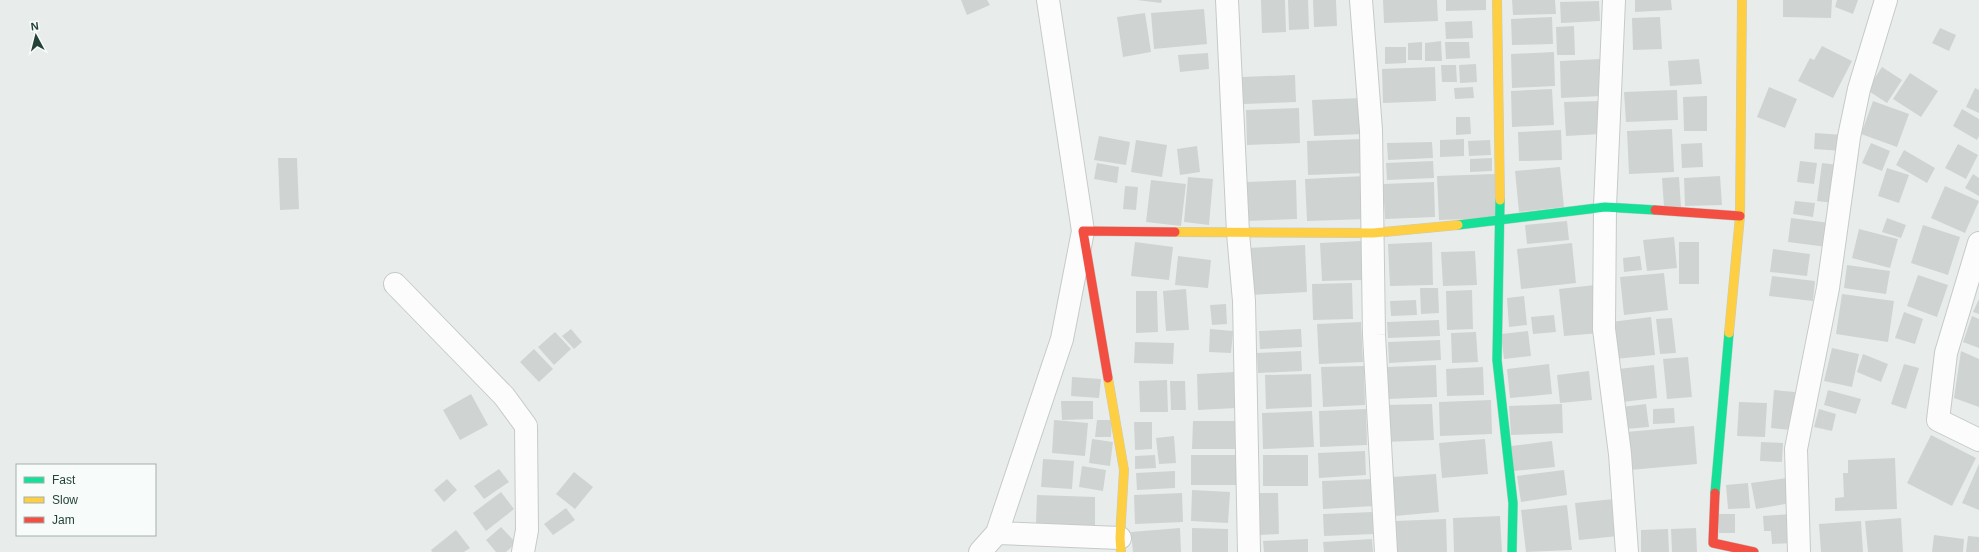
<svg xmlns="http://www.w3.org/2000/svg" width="1979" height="552" font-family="Helvetica,sans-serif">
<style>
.building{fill:#cfd4d2}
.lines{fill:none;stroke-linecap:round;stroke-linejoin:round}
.street-casing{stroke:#c5cac8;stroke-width:24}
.fast-casing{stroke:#c3cbc8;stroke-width:10}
.slow-casing{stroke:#c3cbc8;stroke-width:10}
.jam-casing{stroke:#c3cbc8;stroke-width:10}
.street{stroke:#fcfcfc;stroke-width:22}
.fast{stroke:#16e098;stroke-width:9}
.slow{stroke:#ffcf43;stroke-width:9}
.jam{stroke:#f24e42;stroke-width:9}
</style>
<rect width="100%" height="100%" fill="#e8edeb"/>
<!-- building -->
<path class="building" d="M961,0H987L990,5L967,15Z
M1137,0H1162L1161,3Z
M1261,0H1285L1286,32L1262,33Z
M1288,0H1308L1309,29L1289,30Z
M1313,0H1336L1337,26L1314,27Z
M1383,0H1437L1438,21L1384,23Z
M1446,0H1486V10L1446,11Z
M1512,0H1555L1556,14L1513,15Z
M1635,0H1671L1672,10L1635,12Z
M1783,0H1832L1831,18L1783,17Z
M1837,0H1858L1853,14L1835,7Z
M1599,1L1600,21L1561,23L1560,2Z
M1204,9L1207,44L1154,49L1151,13Z
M1145,13L1151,52L1123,57L1117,17Z
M1552,17L1553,44L1512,45L1511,19Z
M1660,17L1662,49L1633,50L1632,18Z
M1472,21L1473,38L1446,39L1445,22Z
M1574,26L1575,55H1557L1556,27Z
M1940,28L1956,35L1949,51L1932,43Z
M1441,41L1442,61H1425V43Z
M1422,42V60H1408V43Z
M1445,42H1469L1470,58L1446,59Z
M1822,46L1852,61L1833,98L1798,81L1810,58L1814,60Z
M1385,47H1406V63L1385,64Z
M1554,52L1555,86L1512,88L1511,54Z
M1208,53L1209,69L1180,72L1178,55Z
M1601,59L1602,96L1561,98L1560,61Z
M1699,59L1702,84L1670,86L1668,61Z
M1476,64L1477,82L1460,83L1459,65Z
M1441,65H1456L1457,82H1442Z
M1435,67L1436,101L1383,103L1382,69Z
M1882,67L1902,80L1887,103L1867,90Z
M1910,73L1938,91L1921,117L1893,99Z
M1295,75L1296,102L1243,104L1242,77Z
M1473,87L1474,98L1455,99L1454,88Z
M1769,87L1797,99L1785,128L1757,117Z
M1975,88L1979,90V113L1966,107Z
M1552,89L1554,125L1512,127L1511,91Z
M1677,90L1678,120L1626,122L1624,92Z
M1707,96V131H1684L1683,97Z
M1362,98L1364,134L1314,136L1312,100Z
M1599,101L1601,134L1566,136L1564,102Z
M1873,101L1909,114L1897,147L1861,134Z
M1299,108L1300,143L1247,145L1246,110Z
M1962,109L1979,119V136L1977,140L1953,126Z
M1456,117H1470L1471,134L1456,135Z
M1672,129L1674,172L1629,174L1627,131Z
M1561,130L1562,160L1519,161L1518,132Z
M1815,133L1844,135L1843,151L1814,149Z
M1099,136L1130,142L1126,165L1094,160Z
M1363,139L1365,173L1308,175L1307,141Z
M1464,139V156L1440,157V140Z
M1136,140L1167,145L1162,177L1131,172Z
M1490,140L1491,155L1469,156L1468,141Z
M1432,142L1433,158L1388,160L1387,143Z
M1702,143L1703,167L1682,168L1681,144Z
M1871,143L1890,151L1882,171L1862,163Z
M1958,144L1978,155L1966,179L1945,168Z
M1197,146L1200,172L1180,175L1177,149Z
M1904,150L1935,168L1927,183L1896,165Z
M278,158H297L299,209L280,210Z
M1492,158V171L1470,172V159Z
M1433,161L1434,178L1387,180L1386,163Z
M1800,161L1817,163L1814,184L1797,182Z
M1097,163L1119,167L1117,183L1094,179Z
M1822,163L1838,165L1833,203L1817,201Z
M1560,167L1564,207L1519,212L1515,171Z
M1887,168L1909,175L1899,203L1878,196Z
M1495,174L1496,218L1439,220L1437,176Z
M1973,174L1979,178V196L1965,188Z
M1365,176L1367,219L1307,221L1305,179Z
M1720,176L1722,205L1685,206L1684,178Z
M1188,177L1213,179L1209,225L1184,222Z
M1679,177L1681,207H1664L1662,178Z
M1151,180L1186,184L1181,226L1146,222Z
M1296,180L1297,219L1247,221L1246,182Z
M1434,182L1435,217L1385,219L1383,184Z
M1125,186L1138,187L1136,210L1123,209Z
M1945,186L1979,201L1965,233L1931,218Z
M1795,201L1815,203L1813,217L1793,214Z
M1791,218L1830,223L1827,247L1788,242Z
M1887,218L1906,225L1901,238L1882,232Z
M1567,221L1569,240L1527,244L1525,225Z
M1923,225L1960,237L1948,275L1911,263Z
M1859,229L1898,239L1890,268L1852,258Z
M1674,237L1677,268L1647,271L1643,240Z
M1361,241L1363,280L1322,281L1320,243Z
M1135,242L1173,247L1169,280L1131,276Z
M1432,242L1433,285L1390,286L1388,244Z
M1679,242H1699V284H1679Z
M1572,243L1576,283L1521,289L1517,249Z
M1305,245L1307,292L1250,295L1248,248Z
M1773,249L1810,254L1807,276L1770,272Z
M1475,251L1477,285L1443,286L1441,252Z
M1178,256L1211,260L1208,288L1175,285Z
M1640,256L1642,270L1624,272L1623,258Z
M1847,265L1890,271L1886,294L1844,288Z
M1664,273L1668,310L1624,315L1620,277Z
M1918,275L1948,285L1937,317L1907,306Z
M1772,276L1815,281L1813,301L1769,296Z
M1352,283L1353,319L1313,320L1312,284Z
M1595,285L1600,333L1564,336L1559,289Z
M1420,288H1438L1439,313L1421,314Z
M1186,289L1189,330L1166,331L1163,291Z
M1472,290L1473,329L1447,330L1446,291Z
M1136,291H1157L1158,332L1136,333Z
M1842,294L1894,301L1888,342L1836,334Z
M1524,296L1527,325L1509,327L1507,298Z
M1979,299V314L1973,312Z
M1416,300L1417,315L1391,316L1390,301Z
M1226,304L1227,324L1212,325L1210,305Z
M1904,312L1923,319L1915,344L1895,338Z
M1554,315L1556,332L1533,334L1531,317Z
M1972,316L1979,319V348L1963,342Z
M1651,317L1655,355L1615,359L1611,322Z
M1672,318L1676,353L1660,354L1656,319Z
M1439,320L1440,336L1388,338L1387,322Z
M1361,322L1363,362L1319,364L1317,324Z
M571,329L582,342L574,349L562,336Z
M1210,329L1233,331L1231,353L1209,352Z
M1301,329L1302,347L1260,349L1259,331Z
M1528,331L1531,356L1504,359L1501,334Z
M555,332L571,349L554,365L538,347Z
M1476,332L1478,362L1452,363L1451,333Z
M1440,340L1441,360L1389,363L1388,342Z
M1135,342L1174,343L1173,364L1134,363Z
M1832,348L1859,354L1852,387L1824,381Z
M534,349L553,369L539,382L520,362Z
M1301,351L1302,371L1258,373L1257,353Z
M1961,351L1979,359V407L1954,398Z
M1863,354L1888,364L1881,382L1857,372Z
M1688,357L1692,397L1667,399L1663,359Z
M1549,364L1552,394L1510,398L1507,369Z
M1904,364L1919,368L1906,409L1891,404Z
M1436,365L1437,397L1388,399L1387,367Z
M1654,365L1657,398L1622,402L1618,369Z
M1364,366L1365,405L1323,407L1321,367Z
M1483,367L1484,395L1447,396L1446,369Z
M1589,371L1592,400L1560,403L1557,375Z
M1234,372L1236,408L1198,410L1197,374Z
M1311,374L1312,407L1266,409L1265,375Z
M1072,377L1101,379L1099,398L1071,396Z
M1167,380L1168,412H1140L1139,381Z
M1170,381H1185L1186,410H1171Z
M1774,390L1795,392L1791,430L1771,428Z
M1828,390L1861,399L1856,414L1824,405Z
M471,394L488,425L460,440L443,410Z
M1491,400L1492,434L1440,436L1439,402Z
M1061,401H1093V419L1062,420Z
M1739,402L1767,403L1765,437L1737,436Z
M1432,404L1434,440L1385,442L1384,405Z
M1562,404L1563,433L1511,435L1509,406Z
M1646,404L1649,427L1625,429L1622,407Z
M1674,408L1675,423L1653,424V409Z
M1366,409L1367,445L1320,447L1319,411Z
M1819,409L1836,414L1832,431L1814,427Z
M1312,411L1314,447L1263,449L1262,413Z
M1054,420L1088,423L1085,456L1052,453Z
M1097,420H1112L1111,437H1095Z
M1193,421H1237V449H1192Z
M1134,422H1152V449L1135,450Z
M1694,426L1697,464L1630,470L1626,432Z
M1931,435L1976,458L1952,506L1907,483Z
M1174,436L1176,463L1159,464L1156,438Z
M1092,439L1113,442L1110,466L1089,463Z
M1485,439L1488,474L1442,478L1439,443Z
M1552,441L1555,467L1514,471L1511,446Z
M1761,442L1783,443L1782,462L1760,461Z
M1365,451L1366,475L1319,478L1318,453Z
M1155,455L1156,468L1135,469V456Z
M1191,455H1238V485H1191Z
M1263,455H1308V486H1263Z
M1895,458L1897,509L1835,511V498L1844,497L1843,473H1848V460Z
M1043,459L1074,461L1072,489L1041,487Z
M1979,464V510L1962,503Z
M1082,466L1106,470L1103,491L1079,487Z
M499,469L509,482L484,499L474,486Z
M1564,470L1567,495L1521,502L1517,476Z
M1175,471V488L1137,490L1136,473Z
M574,472L593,487L575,509L556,494Z
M1436,474L1439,512L1395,516L1392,477Z
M1787,478L1791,503L1756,509L1751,483Z
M447,479L457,490L444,502L434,490Z
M1373,479L1374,506L1323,509L1322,481Z
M1748,483L1750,508L1728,509L1726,485Z
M1192,490L1230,492L1228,523L1191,521Z
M501,492L514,509L486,531L473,513Z
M1182,493L1183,522L1135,524L1134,495Z
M1259,493H1278L1279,534L1260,535Z
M1037,495L1095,497V526L1036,524Z
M1614,499L1618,536L1579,540L1575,503Z
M1567,505L1572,550L1526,552L1521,510Z
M566,508L575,520L553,535L544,524Z
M1373,512L1374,534L1324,536L1323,514Z
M1718,514H1735V533H1719Z
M1790,514L1792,543L1772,544L1771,531H1764L1763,516Z
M1500,516L1502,552H1454L1453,518Z
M1901,518L1903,552H1868L1865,521Z
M1446,519L1447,552H1396L1395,521Z
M1861,521L1863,552H1821L1819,524Z
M501,527L516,543L506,552H496L486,540Z
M1180,528L1181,552H1133L1131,532Z
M1192,528L1228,529V552H1192Z
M1696,528L1697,552H1672L1671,529Z
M1668,529L1669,552H1641V530Z
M456,530L470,548L464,552H432L431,550Z
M1934,535L1964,539L1963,552H1932Z
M1968,536L1979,537V552H1966Z
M1308,539V552H1264L1263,541Z
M1372,539L1373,552H1324L1323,542Z"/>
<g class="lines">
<defs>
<path id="street" d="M1227,0L1238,233L1244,301L1249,552
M1361,0L1371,130L1374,335L1386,552
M1614,0L1605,207L1604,329L1620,454L1627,552
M1979,243L1946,353L1938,420L1979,440
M395,284L504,396L526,426L527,530L523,552
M997,533L1120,538
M980,552L997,533L1062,339L1083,231L1048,0
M1799,552L1796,449L1828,288L1849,137L1859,89L1886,0"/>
<path id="fast" d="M1500,200L1497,360L1513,503L1512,552
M1458,225L1605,207L1655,210
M1715,493L1729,333"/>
<path id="slow" d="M1497,0L1500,200
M1175,232L1373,233L1458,225
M1729,333L1740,216L1742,0
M1108,378L1124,470L1120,538L1121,552"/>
<path id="jam" d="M1655,210L1740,216
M1108,378L1083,231L1175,232
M1715,493L1713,543L1754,552"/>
</defs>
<!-- street casing -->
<use href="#street" class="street-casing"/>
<!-- fast casing -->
<use href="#fast" class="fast-casing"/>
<!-- slow casing -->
<use href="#slow" class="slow-casing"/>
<!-- jam casing -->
<use href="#jam" class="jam-casing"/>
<!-- street -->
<use href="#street" class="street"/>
<!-- fast -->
<use href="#fast" class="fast"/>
<!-- slow -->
<use href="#slow" class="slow"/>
<!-- jam -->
<use href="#jam" class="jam"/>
</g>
<!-- legend -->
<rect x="16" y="464" width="140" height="72" fill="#f7fbf9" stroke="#a3b1ad"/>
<rect x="24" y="477" width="20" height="6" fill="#16e098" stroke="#a3b1ad"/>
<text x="52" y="484" font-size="12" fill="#24423a">Fast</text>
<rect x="24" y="497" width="20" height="6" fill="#ffcf43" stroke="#a3b1ad"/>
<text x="52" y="504" font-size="12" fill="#24423a">Slow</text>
<rect x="24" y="517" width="20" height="6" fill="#f24e42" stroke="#a3b1ad"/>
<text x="52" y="524" font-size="12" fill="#24423a">Jam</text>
<!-- north arrow -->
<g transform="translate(36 36) rotate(353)" stroke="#f7fbf9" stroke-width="3" paint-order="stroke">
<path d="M0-3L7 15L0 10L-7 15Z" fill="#24423a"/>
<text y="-6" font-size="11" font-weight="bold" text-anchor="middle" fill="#24423a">N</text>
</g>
</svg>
